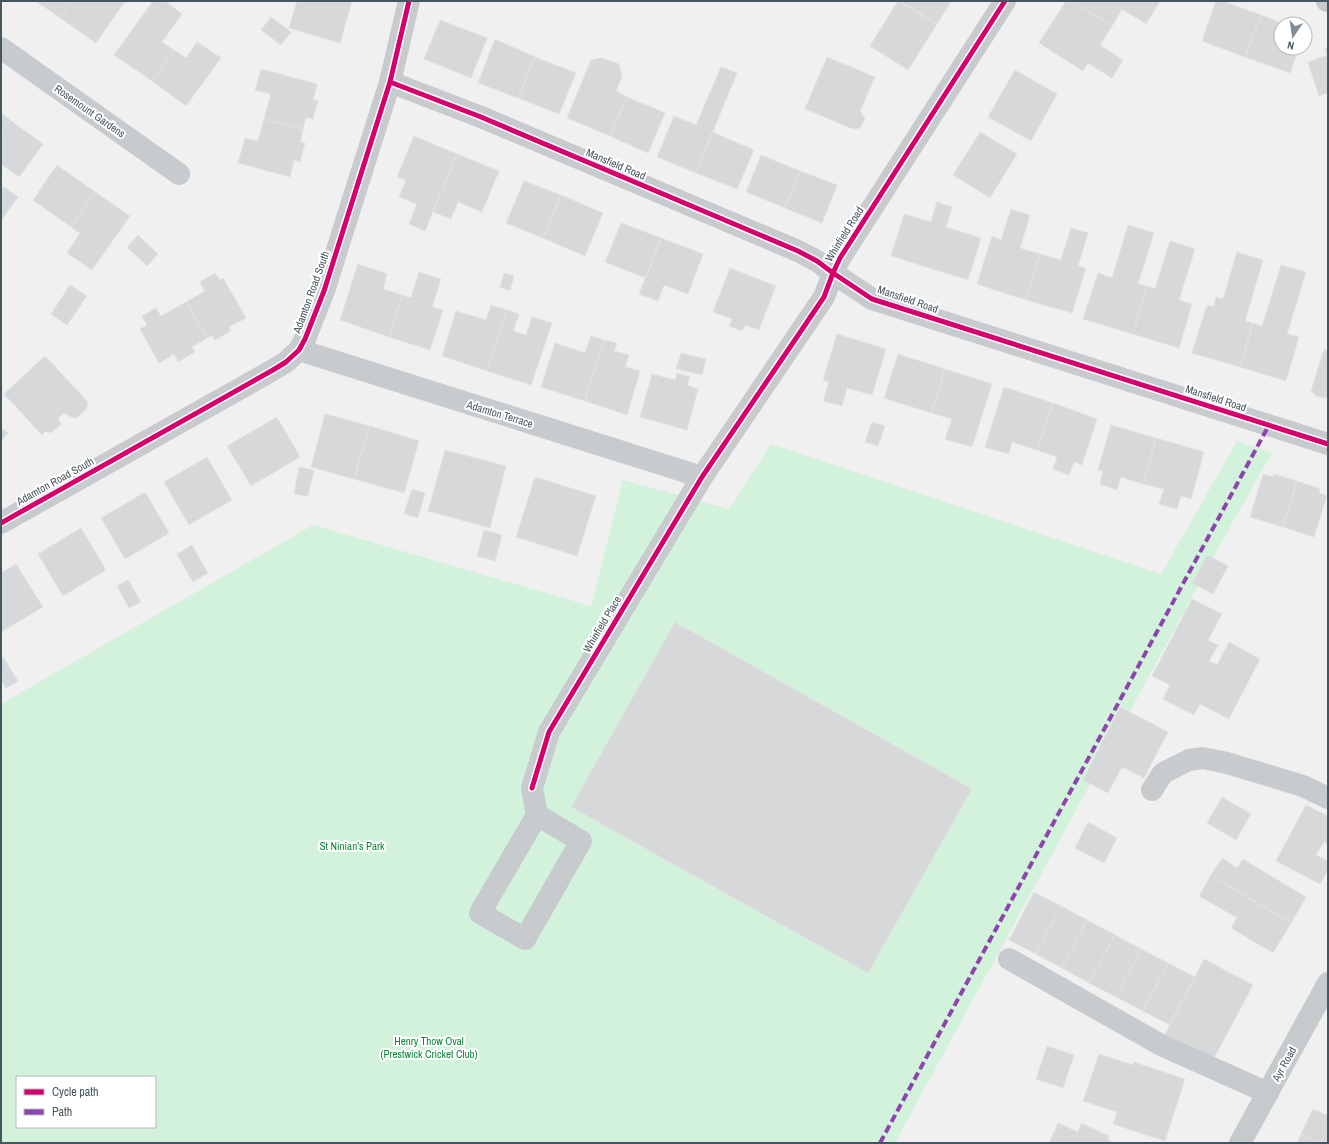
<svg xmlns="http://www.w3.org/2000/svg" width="1329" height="1144" font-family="'Archivo Narrow',sans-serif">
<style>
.green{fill:#d3f2db;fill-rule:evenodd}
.building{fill:#d7d8d9;stroke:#e2e2e3}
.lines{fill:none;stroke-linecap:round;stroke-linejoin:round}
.minor{stroke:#c7cbce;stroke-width:22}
.major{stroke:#c5cacd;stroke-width:22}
.quiet{stroke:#8e44ad;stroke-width:4;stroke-dasharray:8 4;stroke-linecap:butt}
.cycleway-casing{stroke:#fff;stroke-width:8}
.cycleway{stroke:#d6006c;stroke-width:5}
.labels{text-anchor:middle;stroke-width:4;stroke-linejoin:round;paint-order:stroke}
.street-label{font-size:11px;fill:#46565f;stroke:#fff}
.park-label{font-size:11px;fill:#0f883b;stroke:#fff}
</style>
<rect width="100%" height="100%" fill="#f1f0f0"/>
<!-- green -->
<path class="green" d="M1237,441L1272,453L1235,518L895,1143H1V704L313,525L591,606L623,480L729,509L771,444L1161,574ZM17,1077H155V1127H17Z"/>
<!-- building -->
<path class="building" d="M36,1H72L60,18Z
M72,1H125L96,43L60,18Z
M153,1H165L182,14L162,42L174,50L152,81L114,55Z
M297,1H352L340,43L289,28Z
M898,1L937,24L908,70L870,46Z
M900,1H951L937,24Z
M1066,1H1072L1112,26L1100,45L1123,60L1112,78L1088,63L1083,71L1039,43Z
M1072,1H1160L1146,24L1122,9L1112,26Z
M1216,1H1222L1261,15L1245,57L1202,41Z
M1261,15L1284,24H1281V48H1299L1290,73L1245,57Z
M271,17L291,32L281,45L261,30Z
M440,20L487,38L471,78L424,59Z
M495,39L535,57L518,98L478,83Z
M197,42L221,58L186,106L152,81L174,50L186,58Z
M1328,47V93L1319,96L1308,62L1327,55L1325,48Z
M535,57L576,73L559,114L518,98Z
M827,57L875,77L860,111L865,119L860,128L853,129L805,109Z
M602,58L619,64L622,77L616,91L627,97L610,136L567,118L591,60Z
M721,67L737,73L696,173L657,157L674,116L696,125Z
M261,69L317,84L313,100L318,101L313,119L306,117L303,129L264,119L271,94L255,90Z
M1015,70L1057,94L1031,141L988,117Z
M627,97L665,113L648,153L610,136Z
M1,113L10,120L1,132Z
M264,119L303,129L300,142L305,143L300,162L294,160L290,177L238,163L245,138L258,141Z
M10,120L43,144L19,177L1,164V132Z
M712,132L754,150L737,189L696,173Z
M980,132L1017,154L990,198L953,175Z
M414,136L457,154L425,231L409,224L417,204L399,197L406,180L397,177Z
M457,154L499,171L482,212L458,202L451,219L433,212Z
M761,155L800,171L785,208L746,192Z
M57,165L95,192L71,227L33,200Z
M800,171L837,185L822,223L785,208Z
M524,181L561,195L543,238L506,223Z
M4,187L18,197L1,221V191Z
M95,192L130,216L92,270L67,253L80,233L71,227Z
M561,195L603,213L585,256L543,238Z
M937,202L952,207L946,227L981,238L968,280L891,256L904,214L931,222Z
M1011,209L1030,215L1020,248L1040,254L1026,300L977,284L992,236L1001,240Z
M621,223L661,238L646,278L605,262Z
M1128,225L1154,233L1138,284L1147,286L1133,334L1083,319L1098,273L1112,278Z
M1071,228L1088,233L1078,266L1086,268L1072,313L1026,300L1040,254L1061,260Z
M138,235L158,254L147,266L127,247Z
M661,238L703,254L688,294L664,285L658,301L639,294Z
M1170,241L1195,249L1179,300L1192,304L1179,348L1133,334L1147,286L1155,289Z
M1237,252L1263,260L1245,321L1253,323L1240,367L1192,353L1207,305L1214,307L1216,297L1223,299Z
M358,264L387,274L383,289L402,295L389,337L340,320Z
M1281,265L1306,272L1287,334L1299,337L1286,381L1240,367L1253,323L1262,326Z
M730,268L776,286L759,330L745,325L742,331L729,326L732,319L713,312Z
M419,272L441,279L432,307L443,310L430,350L389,337L402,295L411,298Z
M215,273L220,280L223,278L246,318L229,327L231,331L215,340L212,336L207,338L186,302L205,291L200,282Z
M504,273L514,276L510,291L500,287Z
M70,285L87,296L67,325L51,314Z
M186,302L207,338L192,347L195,352L178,362L174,354L159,363L140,329L147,325L142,316L156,308L161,316Z
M491,305L507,310L487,371L442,356L456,311L486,320Z
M507,310L519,314L513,331L526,335L532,317L552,323L531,385L487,371Z
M837,334L886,349L872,395L847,388L842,406L823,401L829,382L823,380Z
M591,336L604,340L585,401L541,387L555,343L585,353Z
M604,340L617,343L614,351L629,355L625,367L640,371L627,415L585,401Z
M1324,349L1328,351V397L1325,398L1316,396L1311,391Z
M681,353L706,359L702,375L676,369Z
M898,354L945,369L931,413L884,398Z
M45,356L88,402L86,410L76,418L71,417L64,413L58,418L61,424L51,433L46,431L42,435L4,394Z
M945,369L992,384L972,447L945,439L952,419L931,413Z
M677,373L690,377L687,385L698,389L687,430L640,417L652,374L675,380Z
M1004,387L1053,403L1037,450L1012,442L1009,454L985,447Z
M1053,403L1097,419L1082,465L1074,462L1069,475L1053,469L1057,457L1037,450Z
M325,414L370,426L354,479L311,467Z
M277,417L300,457L251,486L227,446Z
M872,422L885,426L878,446L865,442Z
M1111,425L1156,438L1143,484L1121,477L1117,490L1100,484L1103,471L1098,470Z
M370,426L419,441L404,493L354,479Z
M1,428L8,433L1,441Z
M1156,438L1204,452L1191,499L1181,496L1177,509L1159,504L1164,489L1143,484Z
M445,450L506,466L490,528L428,511Z
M207,457L232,500L189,525L164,482Z
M299,467L314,470L308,496L294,494Z
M1263,474L1273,477L1274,474L1297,481L1283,527L1250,517Z
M535,477L596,496L577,556L516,537Z
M1297,481L1320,489L1319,493L1327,496L1314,537L1283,527Z
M412,489L425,493L418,518L404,514Z
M145,492L169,533L125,559L101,518Z
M81,528L106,570L63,596L38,554Z
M484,530L502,535L495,561L477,556Z
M192,545L208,573L193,582L177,554Z
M1207,555L1228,566L1213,594L1192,583Z
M16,564L43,607L1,632V573Z
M128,580L141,602L129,608L117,586Z
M1192,599L1222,614L1208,640L1218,645L1209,661L1217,665L1229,642L1260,659L1229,719L1200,704L1194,715L1163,699L1170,685L1152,676Z
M675,622L972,789L868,973L571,807Z
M3,657L18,681L6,688L1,680V658Z
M1120,707L1168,732L1144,778L1122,767L1108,793L1083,780Z
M1222,797L1251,814L1236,840L1207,823Z
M1306,805L1328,816V844L1324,842L1316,855L1328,861V870L1320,884L1276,861Z
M1088,822L1117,838L1104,863L1075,848Z
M1222,858L1237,868L1243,859L1306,897L1291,923L1211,875Z
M1211,875L1291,923L1273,953L1231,928L1237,918L1199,896Z
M1034,892L1061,906L1036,954L1009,940Z
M1061,906L1087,920L1062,968L1036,954Z
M1087,920L1115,935L1089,983L1062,968Z
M1115,935L1141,949L1116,997L1089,983Z
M1141,949L1168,963L1143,1011L1116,997Z
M1204,959L1253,985L1212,1062L1164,1036Z
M1168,963L1195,977L1170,1025L1143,1011Z
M1047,1046L1074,1055L1063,1088L1036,1079Z
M1099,1054L1133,1065L1134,1062L1185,1079L1165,1141L1113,1124L1117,1112L1083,1101Z
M1313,1109L1328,1116V1143H1320L1301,1134Z
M1058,1123L1078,1132L1081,1123L1109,1136L1108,1140L1115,1143H1049Z
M1301,1134L1320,1143H1297Z"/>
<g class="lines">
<!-- minor -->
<path class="minor" d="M1327,1H1328
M1,48L179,174
M390,82L481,117L798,251L817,261L833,273L872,299L1328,444
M299,350L702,477
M1,523L273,370L286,362L299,350L305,339L324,291L390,82L409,1
M1152,790L1163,773L1189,760L1203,758L1227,763L1303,786L1328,798
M537,815L532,788L549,732L702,477L824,297L833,273L840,258L1005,1
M537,815L581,841L525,939L480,913Z
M1009,959L1161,1045L1268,1093"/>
<!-- major -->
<path class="major" d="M1240,1143L1328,983"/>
<!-- quiet -->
<path class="quiet" d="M880,1143L1269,425"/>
<defs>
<path id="cycleway" d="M390,82L481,117L798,251L817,261L833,273L872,299L1328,444
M1,523L273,370L286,362L299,350L305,339L324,291L390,82L409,1
M532,788L549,732L702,477L824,297L833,273L840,258L1005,1"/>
</defs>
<!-- cycleway casing -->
<use href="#cycleway" class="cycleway-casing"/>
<!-- cycleway -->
<use href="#cycleway" class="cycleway"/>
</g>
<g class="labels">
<!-- street labels -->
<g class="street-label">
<text transform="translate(90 111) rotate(35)" y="4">Rosemount Gardens</text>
<text transform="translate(616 164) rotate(23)" y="4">Mansfield Road</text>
<text transform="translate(844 234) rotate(-58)" y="4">Whinfield Road</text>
<text transform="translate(311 292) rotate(-70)" y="4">Adamton Road South</text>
<text transform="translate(908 299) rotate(19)" y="4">Mansfield Road</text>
<text transform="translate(1216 398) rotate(18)" y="4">Mansfield Road</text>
<text transform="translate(500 414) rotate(17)" y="4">Adamton Terrace</text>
<text transform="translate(55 481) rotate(-29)" y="4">Adamton Road South</text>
<text transform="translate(602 624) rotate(-59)" y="4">Whinfield Place</text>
<text transform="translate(1284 1064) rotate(-61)" y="4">Ayr Road</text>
</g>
<!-- park labels -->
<g class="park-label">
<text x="352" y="850">St Ninian's Park</text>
<text x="429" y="1045">Henry Thow Oval<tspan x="429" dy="13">(Prestwick Cricket Club)</tspan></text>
</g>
</g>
<!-- border -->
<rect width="1329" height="1144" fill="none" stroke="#46565f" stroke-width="4"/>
<!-- legend -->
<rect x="16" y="1076" width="140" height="52" fill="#ffffff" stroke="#b5bbbf"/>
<rect x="24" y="1089" width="20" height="6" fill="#d6006c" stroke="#b5bbbf"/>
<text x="52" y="1096" font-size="12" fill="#46565f">Cycle path</text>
<rect x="24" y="1109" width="20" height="6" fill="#8e44ad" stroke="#b5bbbf"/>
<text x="52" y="1116" font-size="12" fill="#46565f">Path</text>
<!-- north arrow -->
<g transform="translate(1293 36) rotate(193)"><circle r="19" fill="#ffffff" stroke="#b5bbbf"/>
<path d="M0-3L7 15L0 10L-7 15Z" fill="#828c92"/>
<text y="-6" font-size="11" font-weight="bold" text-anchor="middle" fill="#46565f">N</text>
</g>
</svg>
